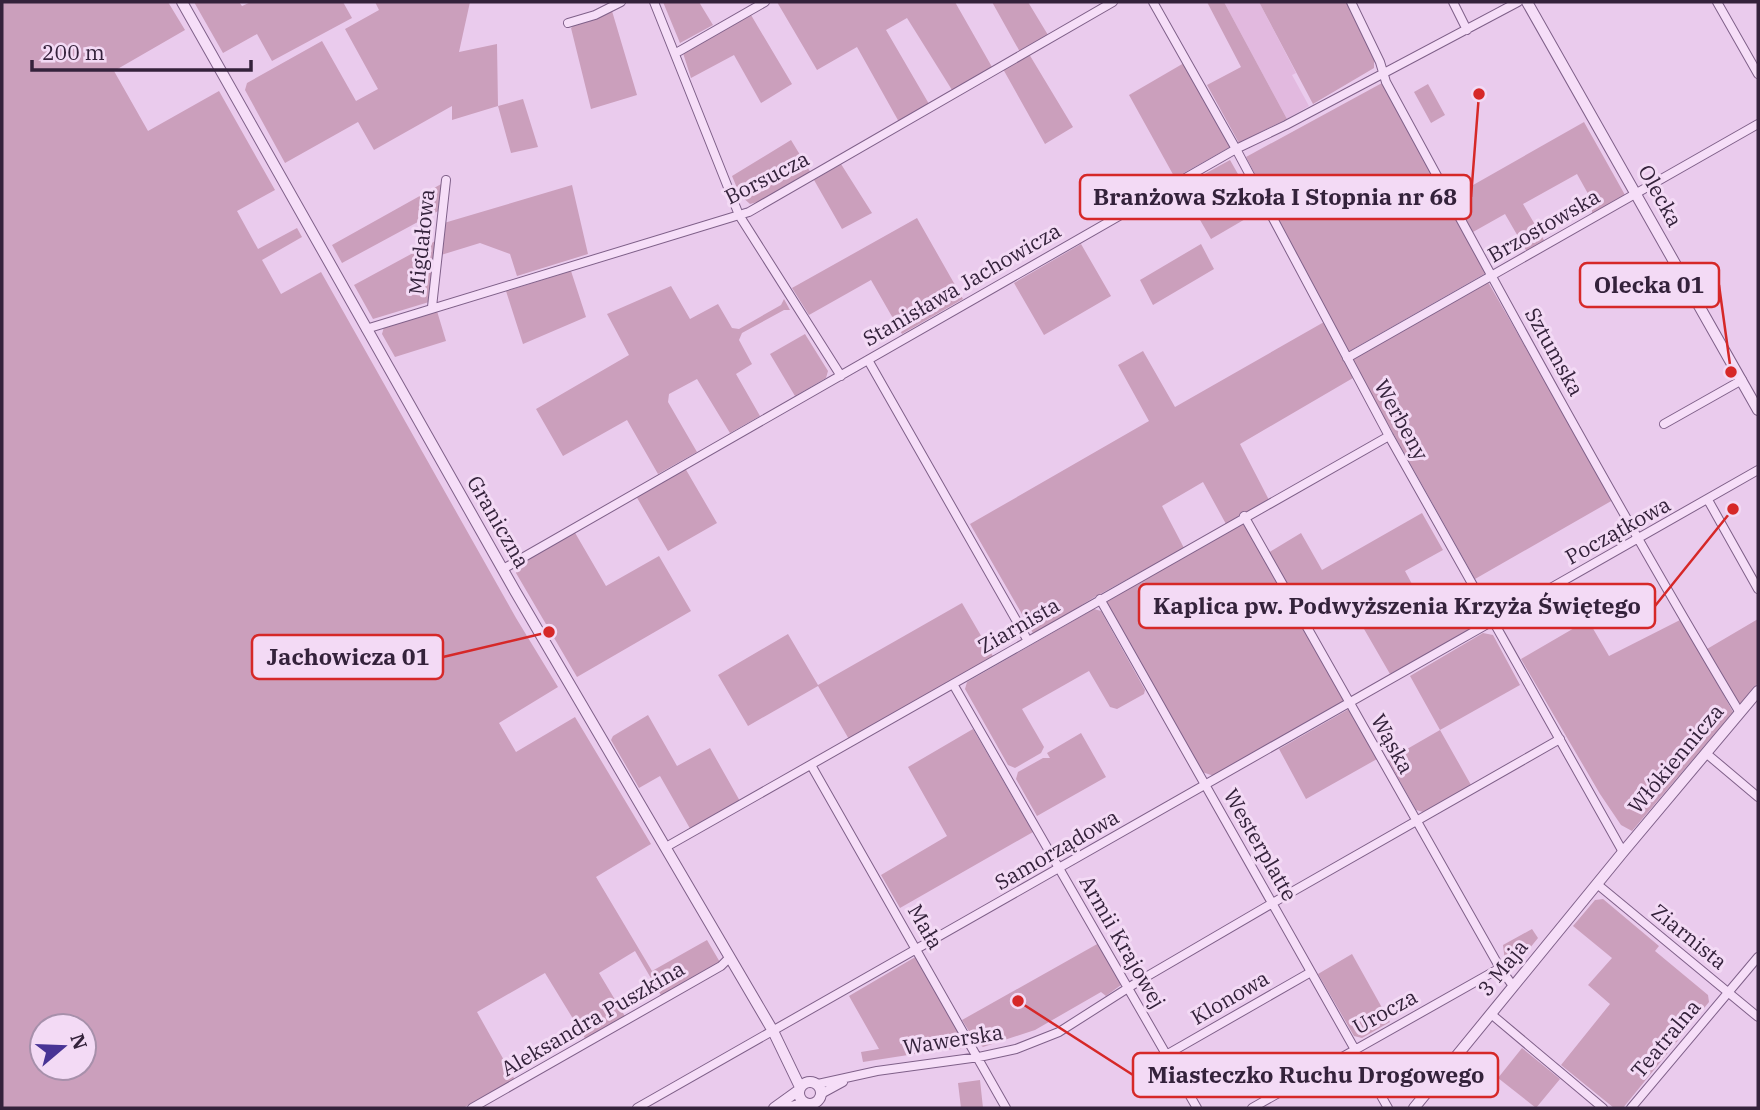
<svg xmlns="http://www.w3.org/2000/svg" width="1760" height="1110" font-family="'IBM Plex Serif',serif">
<style>
.farmland{fill:#e2b9df}
.green{fill:#cb9fbc;fill-rule:evenodd}
.lines{fill:none;stroke-linecap:round;stroke-linejoin:round}
.minor-casing{stroke:#7f6089;stroke-width:10}
.tertiary-casing{stroke:#7f6089;stroke-width:12}
.minor{stroke:#f6def8;stroke-width:8}
.tertiary{stroke:#f6def8;stroke-width:10}
.labels{text-anchor:middle;stroke-width:6;stroke-linejoin:round;paint-order:stroke}
.street-label{font-size:21px;fill:#34223b;stroke:#f3daf5}
.leader{fill:none;stroke:#d62828;stroke-width:2.5}
.callout-dot{fill:#d62828;stroke:#f3daf5;stroke-width:2.5}
.callout{fill:#f3daf5;stroke:#d62828;stroke-width:2.5}
.callout-label{font-size:23px;text-anchor:middle;font-weight:bold;fill:#34223b}
</style>
<rect width="100%" height="100%" fill="#eacbed"/>
<!-- farmland -->
<path class="farmland" d="M1224,2H1259L1296,73L1292,75L1309,106L1287,119Z"/>
<!-- green -->
<path class="green" d="M2,2H168L185,30L114,71L148,131L219,91L275,190L237,211L258,249L297,228L302,237L262,260L281,294L321,272L516,618L558,687L499,723L516,752L575,717L651,844L596,877L652,971L707,940L721,964L662,997L635,951L599,973L626,1018L586,1040L545,973L477,1012L515,1080L463,1108H2ZM42,1026H84V1068H42Z
M194,2H239L242,6L251,2H343L352,18L272,61L257,34L223,53Z
M375,2H470L459,52L497,44L498,106L523,99L538,147L511,153L498,106L452,120V106L374,150L358,122L285,163L245,90L247,83L322,41L356,101L378,89L345,29L379,10Z
M663,2H699L713,25L680,43Z
M777,2H955L992,67L952,90L907,18L886,30L929,104L899,122L857,47L817,70Z
M992,2H1028L1048,35L1020,52Z
M1207,2H1224L1287,119L1239,143L1207,85L1241,67Z
M1259,2H1347L1374,58V68L1313,104Z
M612,11L637,95L591,109L571,28L577,23Z
M751,15L792,84L761,103L734,55L691,78L683,53Z
M1029,54L1073,127L1045,144L1003,69Z
M1184,63L1232,146L1175,178L1129,95Z
M1382,83L1486,273L1348,352L1246,157Z
M1428,84L1445,115L1431,123L1414,92Z
M1584,122L1625,195L1592,214V210L1596,208L1577,174L1523,204L1545,242L1527,252L1505,214L1473,232L1452,197Z
M791,140L811,173L761,201L750,204L740,195L732,176Z
M1230,160L1259,211L1211,239L1181,187Z
M841,164L872,213L842,229L814,180Z
M443,183L440,210L342,263L332,245Z
M572,185L588,254L517,276L510,254L480,243L441,255L444,223Z
M917,218L963,299L902,334L871,280L809,315L792,288Z
M437,240L429,302L373,319L354,285Z
M1081,244L1111,296L1044,335L1014,283Z
M1201,244L1214,269L1153,305L1140,280Z
M571,271L586,317L523,344L506,291Z
M1488,282L1613,500L1475,579L1352,360Z
M671,286L690,319L718,304L732,328L739,329L781,305L784,299L790,310H784L742,333L739,340L752,364L736,374L760,416L730,433L697,379L669,394L668,402L697,452L658,474L627,420L563,456L536,409L629,355L607,314Z
M437,311L446,341L395,357L382,334L384,327Z
M1324,322L1353,378L1240,444L1269,500L1226,524L1203,482L1162,506L1184,548L1093,598L1034,635L970,524L1149,421L1118,365L1143,351L1175,407Z
M805,334L828,371L826,378L795,396L770,354Z
M685,468L717,523L668,551L636,496Z
M1422,513L1443,550L1405,571L1425,608L1463,586L1485,622L1390,674L1349,603L1311,624L1268,553L1301,533L1322,570Z
M1243,521L1345,702L1214,776L1202,772L1104,599Z
M574,531L606,586L659,556L691,611L577,677L516,573L519,562Z
M962,603L994,658L850,741L818,686L748,726L718,675L788,634L818,685Z
M1094,609L1101,611L1145,690L1144,694L1117,709L1110,707L1089,671L1022,709L1044,747L1041,753L1015,768L1008,765L965,689L967,682Z
M1682,619L1733,712L1632,831L1621,825L1600,794L1521,659L1588,620L1609,656Z
M1758,619V683L1739,705L1707,649Z
M1483,633L1493,635L1520,685L1440,730L1471,785L1423,812L1416,810L1388,760L1440,730L1410,676Z
M1349,709L1377,759L1306,799L1279,749Z
M648,715L677,766L710,748L741,803L692,832L660,776L639,788L611,740L613,736Z
M973,729L1033,832L900,908L881,875L947,836L908,767Z
M1081,733L1106,777L1037,816L1016,779L1018,772L1043,758H1050L1047,753Z
M1603,899L1659,946L1655,951L1708,995L1709,1002L1623,1108H1614L1561,1065L1610,1004L1588,985L1612,958L1573,926L1595,900Z
M1532,929L1538,938L1516,965L1505,961L1503,945Z
M1099,943L1121,985L1106,996L1101,992L1035,1030L983,1047L975,1041L962,1020Z
M1352,954L1390,1022L1362,1038L1354,1036L1318,974Z
M917,956L963,1037L964,1048L923,1052L922,1041H920L921,1053L863,1062L861,1052L879,1049L849,996Z
M1522,1048L1560,1079L1536,1108L1498,1078Z
M980,1080L983,1108H961L958,1083Z"/>
<g class="lines">
<defs>
<path id="minor" d="M654,2L739,215L841,376
M1153,2L1236,149L1389,436L1623,852
M1351,2L1380,62L1386,82C1501,294 1616,506 1740,713
M1453,2L1467,30
M1717,2L1758,74
M568,23L595,15L621,2
M676,53L765,2
M432,307L446,180
M366,329L749,212L1113,2
M1347,358L1758,124
M868,360L1028,641
M1664,424L1742,380
M1708,500L1758,589
M1244,516L1500,968L1513,986
M503,569L1236,149L1286,125L1518,2
M1100,599L1388,1108
M953,684L1197,1108
M1707,754L1758,797
M811,765L1006,1108
M666,847L1389,436
M1597,884L1758,1017
M1491,1014L1603,1108
M1166,1055L1311,972
M818,1084L877,1071L979,1057L1016,1049L1059,1032L1139,981L1283,897L1560,739
M821,1094L843,1082
M472,1108L721,966L730,957
M637,1108L1758,470
M1252,1108L1500,968
M1631,1108L1758,957"/>
<path id="tertiary" d="M182,2L515,591L773,1031L800,1087
M1527,2L1758,410
M799 1093a11 11 0 1 1 22 0a11 11 0 1 1-22 0Z
M774,1108L799,1090
M788,1108L805,1103
M1414,1108L1623,852L1758,691"/>
</defs>
<!-- minor casing -->
<use href="#minor" class="minor-casing"/>
<!-- tertiary casing -->
<use href="#tertiary" class="tertiary-casing"/>
<!-- minor -->
<use href="#minor" class="minor"/>
<!-- tertiary -->
<use href="#tertiary" class="tertiary"/>
</g>
<g class="labels">
<!-- street labels -->
<g class="street-label">
<text transform="translate(767 178) rotate(-27)" y="7">Borsucza</text>
<text transform="translate(1660 196) rotate(61)" y="7">Olecka</text>
<text transform="translate(1544 226) rotate(-30)" y="7">Brzostowska</text>
<text transform="translate(422 242) rotate(-84)" y="7">Migdałowa</text>
<text transform="translate(962 285) rotate(-30)" y="7">Stanisława Jachowicza</text>
<text transform="translate(1554 352) rotate(61)" y="7">Sztumska</text>
<text transform="translate(1401 420) rotate(61)" y="7">Werbeny</text>
<text transform="translate(498 522) rotate(60)" y="7">Graniczna</text>
<text transform="translate(1618 531) rotate(-29)" y="7">Początkowa</text>
<text transform="translate(1019 626) rotate(-30)" y="7">Ziarnista</text>
<text transform="translate(1392 744) rotate(61)" y="7">Wąska</text>
<text transform="translate(1676 759) rotate(-50)" y="7">Włókiennicza</text>
<text transform="translate(1260 845) rotate(60)" y="7">Westerplatte</text>
<text transform="translate(1057 850) rotate(-30)" y="7">Samorządowa</text>
<text transform="translate(925 927) rotate(60)" y="7">Mała</text>
<text transform="translate(1689 937) rotate(39)" y="7">Ziarnista</text>
<text transform="translate(1122 942) rotate(60)" y="7">Armii Krajowej</text>
<text transform="translate(1503 968) rotate(-51)" y="7">3 Maja</text>
<text transform="translate(1230 998) rotate(-30)" y="7">Klonowa</text>
<text transform="translate(1385 1012) rotate(-29)" y="7">Urocza</text>
<text transform="translate(593 1019) rotate(-30)" y="7">Aleksandra Puszkina</text>
<text transform="translate(1666 1039) rotate(-50)" y="7">Teatralna</text>
<text transform="translate(953 1040) rotate(-9)" y="7">Wawerska</text>
</g>
</g>
<!-- callouts -->
<path class="leader" d="M1479 94L1471 197M1731 372L1719 285M1733 509L1655 606M549 632L443 657M1018 1001L1133 1075"/>
<g class="callout-dot">
<circle cx="1479" cy="94" r="7"/>
<circle cx="1731" cy="372" r="7"/>
<circle cx="1733" cy="509" r="7"/>
<circle cx="549" cy="632" r="7"/>
<circle cx="1018" cy="1001" r="7"/>
</g>
<g class="callout">
<rect x="1080" y="175" width="391" height="44" rx="7"/>
<rect x="1580" y="263" width="139" height="44" rx="7"/>
<rect x="1139" y="584" width="516" height="44" rx="7"/>
<rect x="252" y="635" width="191" height="44" rx="7"/>
<rect x="1133" y="1053" width="365" height="44" rx="7"/>
</g>
<g class="callout-label">
<text x="1275" y="205">Branżowa Szkoła I Stopnia nr 68</text>
<text x="1649" y="293">Olecka 01</text>
<text x="1397" y="614">Kaplica pw. Podwyższenia Krzyża Świętego</text>
<text x="348" y="665">Jachowicza 01</text>
<text x="1316" y="1083">Miasteczko Ruchu Drogowego</text>
</g>
<!-- border -->
<rect width="1760" height="1110" fill="none" stroke="#34223b" stroke-width="7"/>
<!-- north arrow -->
<g transform="translate(63 1047) rotate(71)"><circle r="33" fill="#f3daf5" stroke="#a790ab" stroke-width="2"/>
<path d="M0-5L12 26L0 18L-12 26Z" fill="#483395"/>
<text y="-10" font-size="19" font-weight="bold" text-anchor="middle" fill="#34223b">N</text>
</g>
<!-- scale -->
<path d="M32 60v10h219v-10" fill="none" stroke="#34223b" stroke-width="3.5"/>
<text x="42" y="60" font-size="21" fill="#34223b" stroke="#f3daf5" stroke-width="5" paint-order="stroke">200 m</text>
</svg>
